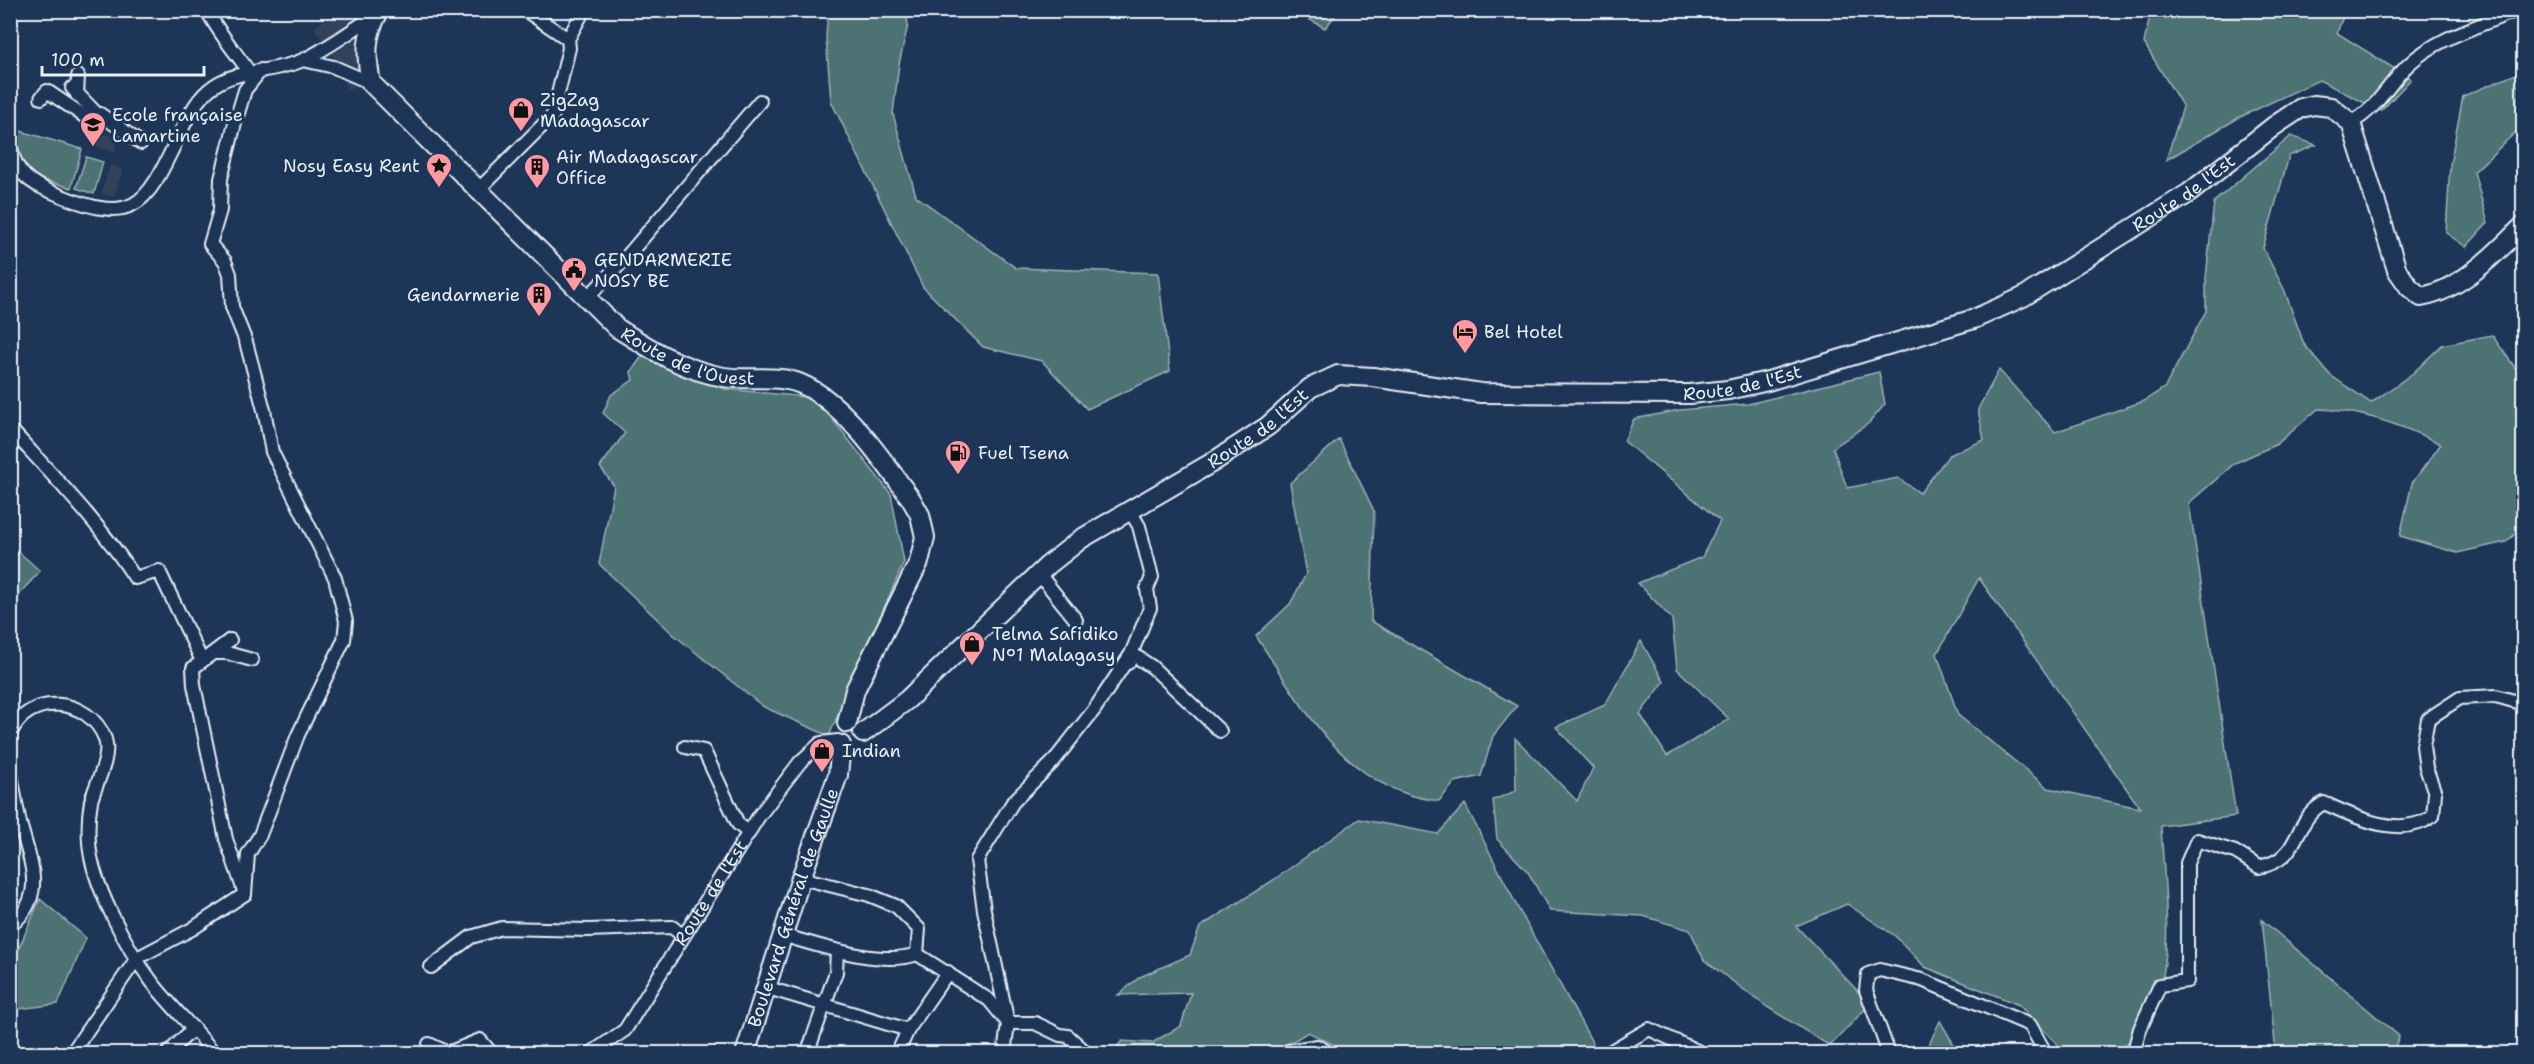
<svg xmlns="http://www.w3.org/2000/svg" width="2534" height="1064" font-family="'Shantell Sans',sans-serif">
<style>
.built{fill:#30425c}
.green{fill:#4e7273;stroke:#9bb2b6;stroke-width:1.5;fill-rule:evenodd}
.lines{fill:none;stroke-linecap:round;stroke-linejoin:round}
.street-casing{stroke:#e8f1f8;stroke-width:16}
.secondary-casing{stroke:#e8f1f8;stroke-width:22}
.street{stroke:#1d3557;stroke-width:12}
.secondary{stroke:#1d3557;stroke-width:18}
.labels{text-anchor:middle;stroke-width:6;stroke-linejoin:round;paint-order:stroke}
.poi-label{font-size:18px;fill:#e8f1f8;stroke:#1d3557;text-anchor:start}
.street-label{font-size:18px;fill:#e8f1f8;stroke:#1d3557}
</style>
<rect width="100%" height="100%" fill="#1d3557"/>
<filter id="ink" filterUnits="userSpaceOnUse"><feTurbulence type="fractalNoise" baseFrequency=".0167" numOctaves="2"/><feDisplacementMap in="SourceGraphic" scale="12" xChannelSelector="R" yChannelSelector="G"/><feConvolveMatrix kernelMatrix="1 2 1 2 8 2 1 2 1" color-interpolation-filters="sRGB"/></filter>
<g filter="url(#ink)">
<!-- built -->
<path class="built" d="M339,11H371L365,83L347,90L342,71L314,27Z
M95,133L117,137L115,153L92,145Z
M110,165L123,169L114,197L101,194Z"/>
<!-- green -->
<path class="green" d="M828,11H906L908,25L899,64L893,114L916,196L1016,268L1158,273L1170,371L1087,409L1042,361L983,347L923,287L831,101L826,37Z
M1294,11H1339L1325,28Z
M2151,11H2345L2337,33L2411,79L2381,111L2319,80L2240,117L2166,160L2183,107L2144,43Z
M2523,71V125L2474,172L2488,223L2466,247L2446,233L2450,165L2463,96Z
M17,130L82,149L71,188C26,174 19,181 17,130Z
M2291,136L2316,145L2289,156L2263,248L2284,289L2304,344L2330,375L2371,403L2413,373L2442,345L2492,335L2523,379V527L2506,542L2457,553L2400,536L2412,483L2441,444C2402,425 2361,410 2318,409L2277,444L2235,463L2189,503L2236,816L2161,826C2163,868 2173,948 2160,987C2151,1012 2136,1033 2120,1053H2060L2057,1044L2019,1005L1925,967L1895,936L1847,904L1796,926L1870,1004L1830,1046L1767,1007L1704,960L1690,930L1643,916L1550,911L1528,872L1497,839L1493,800L1516,791L1515,738L1577,801L1593,768L1556,727L1605,705L1641,641L1664,682L1640,714L1667,756L1729,719L1677,669L1672,619L1638,583L1702,557L1720,521L1624,441L1634,419L1680,410L1748,404L1879,372L1885,404L1869,423L1833,448L1847,488L1898,478L1920,493L1949,455L1984,440L1978,409L1999,370L2055,432L2144,401L2165,387L2206,311V278L2214,202ZM1979,578L2140,808H2139L2048,788L1958,715L1937,654Z
M86,157L103,162L94,194L76,188Z
M647,349L676,369L725,389L816,398L891,494L904,562L829,736L764,707L751,697L674,635L599,564L614,486L600,467L625,433L603,413L611,395L633,380L631,372Z
M1339,439L1374,511L1371,621L1517,706L1493,736L1481,776L1455,782L1439,801C1429,799 1417,798 1407,794C1335,771 1295,695 1256,636L1290,604L1306,574L1290,483Z
M11,545L40,571L22,591L11,611Z
M1465,804L1518,908L1598,1053H1351L1308,1032L1282,1048L1280,1053L1111,1054L1122,1041L1152,1043L1181,1026L1191,993L1118,995L1140,977L1190,955L1200,927L1272,881L1359,819L1438,834Z
M40,899L86,938L58,1004L11,1010V967Z
M2262,920L2399,1036L2393,1053H2276Z
M1940,1021L1959,1053H1925Z"/>
<g class="lines">
<defs>
<g id="street">
<path d="M207,10C218,33 235,51 249,72"/>
<path d="M525,10L568,39"/>
<path d="M303,60L334,67L371,83"/>
<path d="M72,88L98,115"/>
<path d="M77,95L78,76"/>
<path d="M41,98L47,91L90,120L100,114L141,143"/>
<path d="M2351,123C2379,107 2387,85 2409,64C2438,37 2481,26 2517,10"/>
<path d="M10,141C13,165 22,179 45,189C140,231 145,206 185,123C194,106 202,92 220,82C245,69 277,72 303,60C329,48 353,29 377,14"/>
<path d="M477,191L553,115L569,48L568,39L584,10"/>
<path d="M586,299L623,261L760,101"/>
<path d="M10,432L15,434C58,481 101,525 135,578L159,571L202,661"/>
<path d="M1039,574L1076,620"/>
<path d="M214,653H227L252,660"/>
<path d="M1128,663L1134,655L1152,667L1220,731"/>
<path d="M10,735C27,691 90,697 105,739C111,757 96,783 91,801C89,812 88,829 89,842C91,882 127,949 152,982C171,1007 195,1029 215,1054"/>
<path d="M685,747L704,751L738,824L749,833"/>
<path d="M10,767C13,786 16,805 20,823C30,862 48,896 10,926"/>
<path d="M801,878L869,895L896,906L919,929L917,954"/>
<path d="M245,894L248,854L260,835L298,735L344,640L346,621L335,578L272,452L264,410L246,342L232,307L230,274L225,261L210,244L220,210L221,179L235,123L245,90L261,70"/>
<path d="M785,936C821,946 880,967 917,954L989,1000L1008,1023H1035L1060,1035L1068,1036L1088,1054"/>
<path d="M431,967L471,937L502,928L588,930L672,927L683,936L687,930"/>
<path d="M768,988L908,1030L948,972"/>
<path d="M429,1044L448,1053L480,1040L492,1054"/>
<path d="M71,1054L137,958L192,929L245,894L226,839L194,685L193,668L230,640"/>
<path d="M167,1054L194,1028"/>
<path id="s1" d="M590,1054L625,1030L759,816L800,762L821,743L838,741"/>
<path d="M807,1054L836,972L837,951"/>
<path d="M897,1054L908,1030"/>
<path d="M1004,1054L1008,1023L984,910L977,860L1013,802L1053,762L1094,710L1131,654L1150,608L1147,589L1152,577L1139,526L1130,511"/>
<path d="M1287,1054L1288,1051L1317,1046L1331,1054"/>
<path d="M1606,1054L1649,1029L1704,1054"/>
<path d="M1889,1054L1866,990L1868,974L1880,970L1922,980L2030,1025L2046,1054"/>
<path d="M2133,1054L2140,1029L2160,985L2187,981V863L2197,840L2235,852L2259,867C2303,859 2291,821 2324,803C2357,818 2400,839 2433,816L2435,793L2426,768L2423,746L2428,719L2460,698L2496,696L2524,704"/>
</g>
<g id="secondary">
<path id="s2" d="M380,10C364,35 366,56 371,83L617,328C650,349 685,371 724,377C749,381 777,374 801,384C844,402 884,462 911,499L920,515L925,537L919,562L855,690L847,723"/>
<path id="s3" d="M863,733L907,700L1047,566L1081,539L1213,462L1268,426L1310,388L1338,375L1373,377L1481,393L1690,394L1728,390L1768,381L1974,319L2023,297L2189,193L2274,126L2301,108L2314,105L2331,107L2351,123L2397,270L2409,287L2421,297C2461,290 2496,253 2524,225"/>
<path id="s4" d="M745,1054L801,878L838,775L841,745"/>
</g>
</defs>
<!-- street casing -->
<use href="#street" class="street-casing"/>
<!-- secondary casing -->
<use href="#secondary" class="secondary-casing"/>
<!-- street -->
<use href="#street" class="street"/>
<!-- secondary -->
<use href="#secondary" class="secondary"/>
</g>
</g>
<!-- icons -->
<defs>
<symbol id="shop-pin" viewBox="-11 -11 22 30"><path d="M0 17L-7.5 6A9.5 9.5 0 1 1 7.5 6Z" fill="#ff9aa2" stroke="#1d3557"/><path d="M-5-2.5h2.3a2.7 3.5 0 0 1 5.4 0H5L5.5 6h-11ZM-1.5-2.5h3a1.5 2.3 0 0 0-3 0Z" fill="#111"/></symbol>
<symbol id="school-pin" viewBox="-11 -11 22 30"><path d="M0 17L-7.5 6A9.5 9.5 0 1 1 7.5 6Z" fill="#ff9aa2" stroke="#1d3557"/><path d="M0-5L7-2L0 1L-7-2ZM-4 1L0 2.5L4 1V4Q0 6-4 4Z" fill="#111"/></symbol>
<symbol id="sight-pin" viewBox="-11 -11 22 30"><path d="M0 17L-7.5 6A9.5 9.5 0 1 1 7.5 6Z" fill="#ff9aa2" stroke="#1d3557"/><path d="M0-6L1.8-2.2L6-1.7L2.9 1.2L3.7 5.4L0 3.3L-3.7 5.4L-2.9 1.2L-6-1.7L-1.8-2.2Z" fill="#111"/></symbol>
<symbol id="building-pin" viewBox="-11 -11 22 30"><path d="M0 17L-7.5 6A9.5 9.5 0 1 1 7.5 6Z" fill="#ff9aa2" stroke="#1d3557"/><path d="M-4-6H4V6H1V3H-1V6H-4ZM-2.5-4.3h1.7v1.8h-1.7ZM.8-4.3h1.7v1.8H.8ZM-2.5-1h1.7V.8h-1.7ZM.8-1h1.7V.8H.8Z" fill="#111"/></symbol>
<symbol id="civic-pin" viewBox="-11 -11 22 30"><path d="M0 17L-7.5 6A9.5 9.5 0 1 1 7.5 6Z" fill="#ff9aa2" stroke="#1d3557"/><path d="M-.6-6.5H3V-4.5H.6V-3L4-1V1h2V6H-6V1h2V-1L-.6-3ZM-1.2 2.5V6h2.4V2.5Z" fill="#111"/></symbol>
<symbol id="hotel-pin" viewBox="-11 -11 22 30"><path d="M0 17L-7.5 6A9.5 9.5 0 1 1 7.5 6Z" fill="#ff9aa2" stroke="#1d3557"/><path d="M-6-4.5h1.5V1H6V5H4.5V3h-9V5H-6ZM-4 0a1.8 1.8 0 1 1 3.6 0ZM.5 0V-2.5h3Q6-2.5 6 0Z" fill="#111"/></symbol>
<symbol id="fuel-pin" viewBox="-11 -11 22 30"><path d="M0 17L-7.5 6A9.5 9.5 0 1 1 7.5 6Z" fill="#ff9aa2" stroke="#1d3557"/><path d="M-5.5-6h7V0h2V4h1.3V-2.5L3-4.5l.8-.8L6-3V5H2.5V1h-1V6h-7ZM-4.2-4.7v3.2H.2V-4.7Z" fill="#111"/></symbol>
</defs>
<g fill-rule="evenodd">
<use href="#shop-pin" x="506" y="95" width="30" height="40"/>
<use href="#school-pin" x="78" y="110" width="30" height="40"/>
<use href="#sight-pin" x="424" y="151" width="30" height="40"/>
<use href="#building-pin" x="522" y="152" width="30" height="40"/>
<use href="#civic-pin" x="559" y="255" width="30" height="40"/>
<use href="#building-pin" x="524" y="280" width="30" height="40"/>
<use href="#hotel-pin" x="1450" y="317" width="30" height="40"/>
<use href="#fuel-pin" x="943" y="438" width="30" height="40"/>
<use href="#shop-pin" x="957" y="629" width="30" height="40"/>
<use href="#shop-pin" x="807" y="736" width="30" height="40"/>
</g>
<g class="labels">
<!-- poi labels -->
<g class="poi-label">
<text x="540" y="106">ZigZag<tspan x="540" dy="21">Madagascar</tspan></text>
<text x="112" y="121">Ecole française<tspan x="112" dy="21">Lamartine</tspan></text>
<text x="556" y="163">Air Madagascar<tspan x="556" dy="21">Office</tspan></text>
<text x="420" y="172" text-anchor="end">Nosy Easy Rent</text>
<text x="594" y="266">GENDARMERIE<tspan x="594" dy="21">NOSY BE</tspan></text>
<text x="520" y="301" text-anchor="end">Gendarmerie</text>
<text x="1484" y="338">Bel Hotel</text>
<text x="978" y="459">Fuel Tsena</text>
<text x="992" y="640">Telma Safidiko<tspan x="992" dy="21">N°1 Malagasy</tspan></text>
<text x="842" y="757">Indian</text>
</g>
<!-- street labels -->
<g class="street-label">
<text dy="6" stroke="none"><textPath href="#s3" startOffset="1491">Route de l'Est</textPath></text>
<text dy="6" stroke="none"><textPath href="#s2" startOffset="501">Route de l'Ouest</textPath></text>
<text dy="6" stroke="none"><textPath href="#s3" startOffset="1005">Route de l'Est</textPath></text>
<text dy="6" stroke="none"><textPath href="#s3" startOffset="501">Route de l'Est</textPath></text>
<text dy="6" stroke="none"><textPath href="#s1" startOffset="204">Route de l'Est</textPath></text>
<text dy="6" stroke="none"><textPath href="#s4" startOffset="154">Boulevard Général de Gaulle</textPath></text>
</g>
</g>
<!-- margin -->
<rect width="2534" height="1064" fill="none" stroke="#1d3557" stroke-width="36"/>
<rect x="18" y="18" width="2498" height="1028" fill="none" stroke="#e8f1f8" stroke-width="2" filter="url(#ink)"/>
<!-- scale -->
<path d="M42 66v9h162v-9" fill="none" stroke="#e8f1f8" stroke-width="3"/>
<text x="51" y="66" font-size="18" fill="#e8f1f8" stroke="#1d3557" stroke-width="4.5" paint-order="stroke">100 m</text>
</svg>
